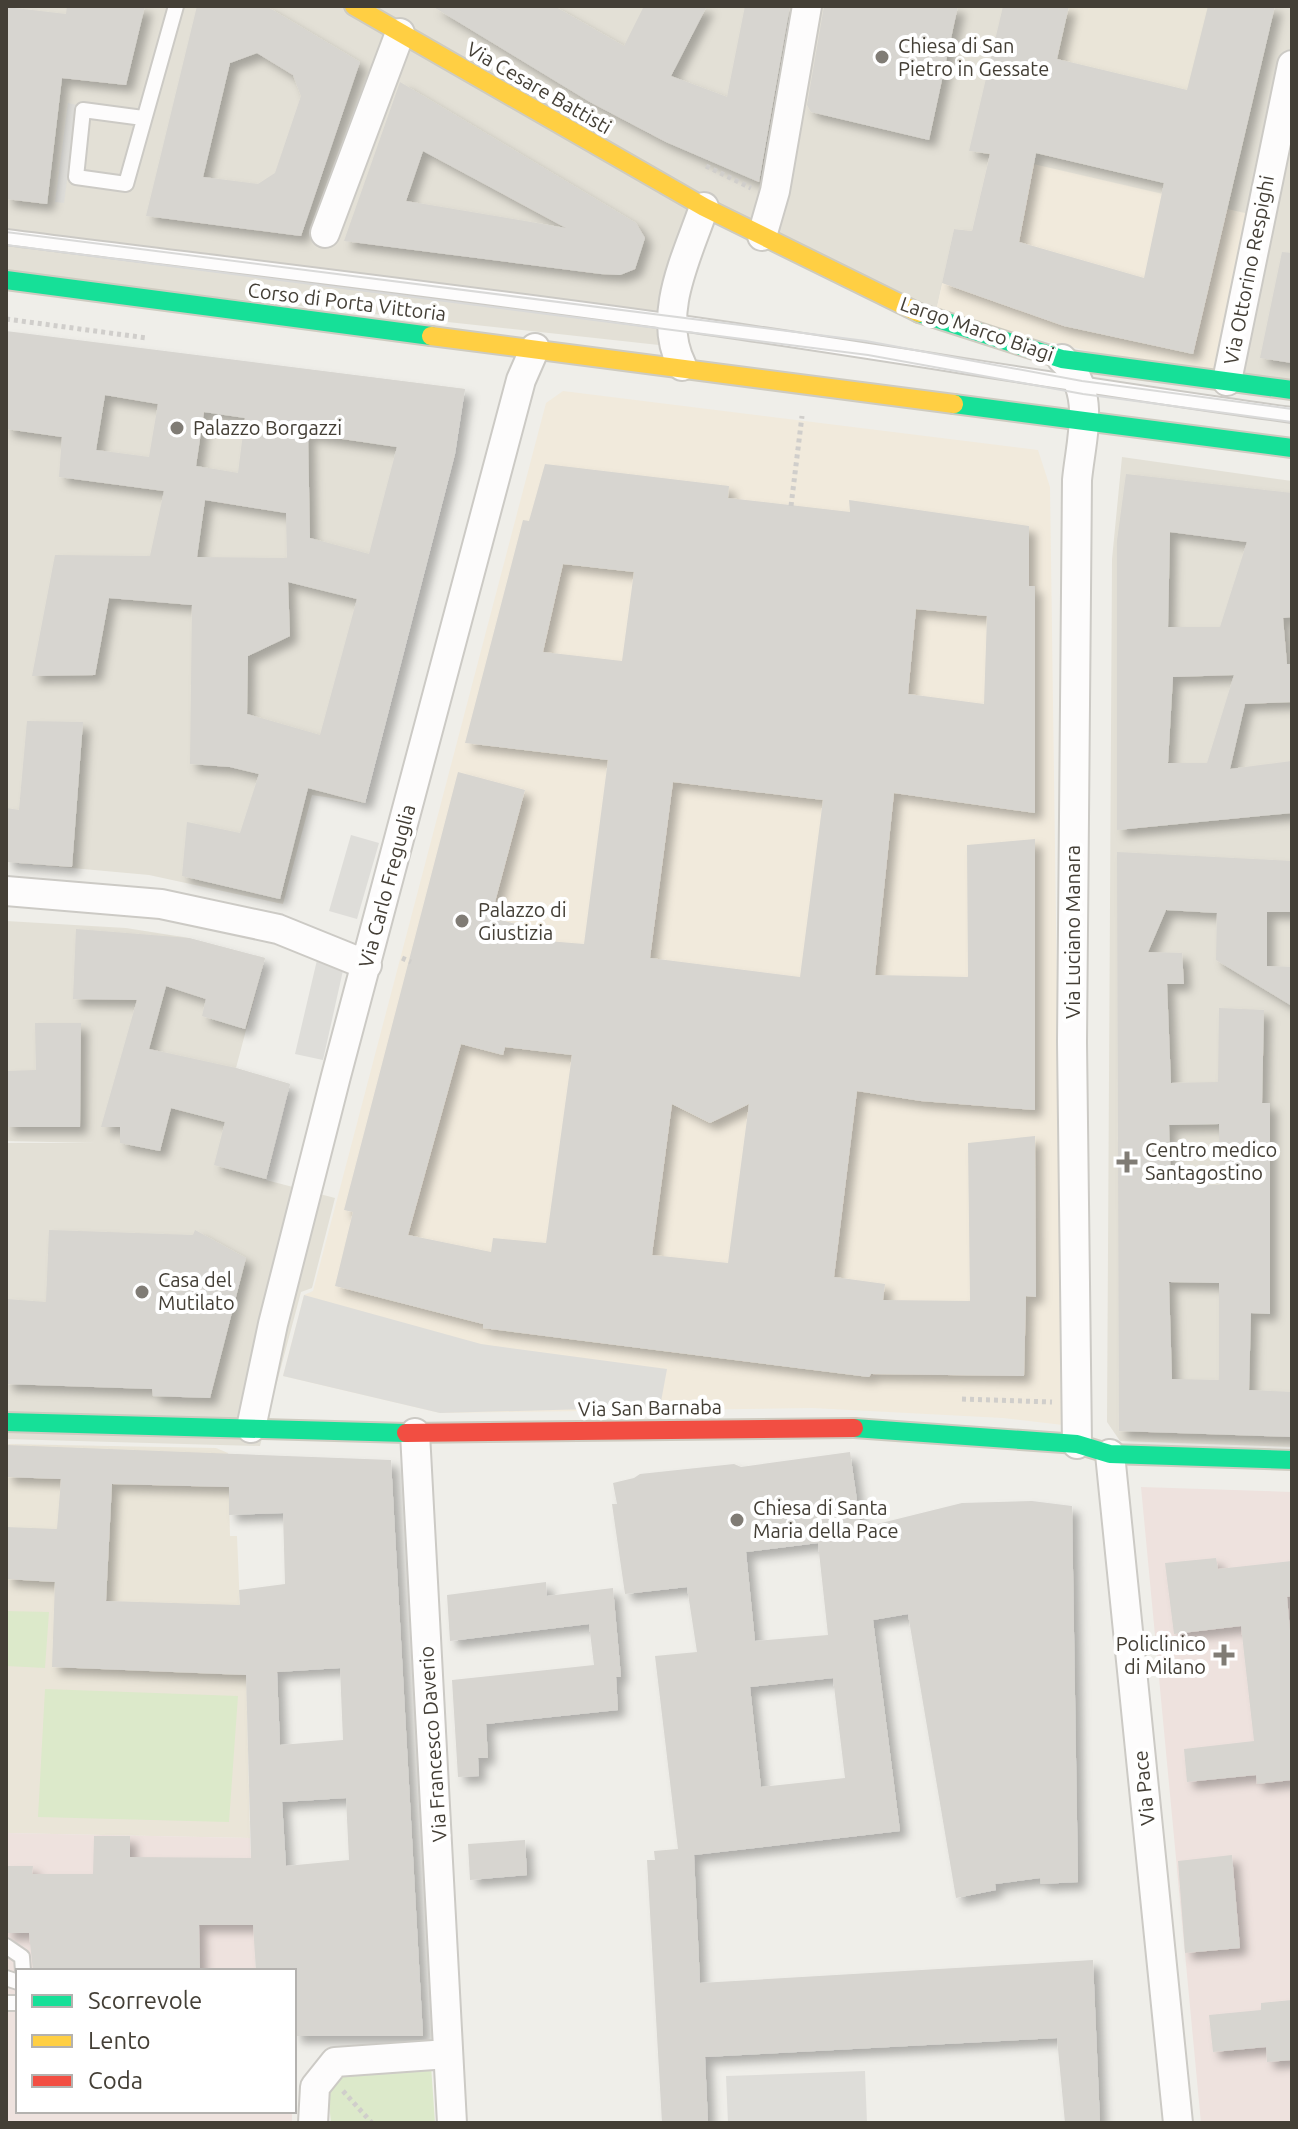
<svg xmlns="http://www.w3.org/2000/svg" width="1298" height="2129" font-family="Ubuntu,sans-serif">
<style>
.residential{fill:#e3e0d6}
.commercial{fill:#f1eadc}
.education{fill:#eae5d8}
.medical{fill:#eee2de}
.green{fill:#dce9ca}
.parking{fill:#deddd9}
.building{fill:#d7d5d0;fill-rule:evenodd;filter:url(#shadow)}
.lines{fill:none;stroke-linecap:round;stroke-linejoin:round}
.lane-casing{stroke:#cccac5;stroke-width:18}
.street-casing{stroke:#cccac5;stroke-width:32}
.fast-casing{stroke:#cecbc0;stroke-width:22}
.slow-casing{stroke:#cecbc0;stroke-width:22}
.jam-casing{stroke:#cecbc0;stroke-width:22}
.path{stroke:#d0cecb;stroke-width:5;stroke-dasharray:4 4;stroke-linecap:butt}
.lane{stroke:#fdfcfc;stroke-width:14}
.street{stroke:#fdfcfc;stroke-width:28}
.fast{stroke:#16e098;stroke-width:18}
.slow{stroke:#ffcf43;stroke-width:18}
.jam{stroke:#f24e42;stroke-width:18}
.tram{stroke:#d9d9d8;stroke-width:2}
.poi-dot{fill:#807c75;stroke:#fff;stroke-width:3}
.labels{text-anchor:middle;stroke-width:8;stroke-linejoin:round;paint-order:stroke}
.poi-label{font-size:20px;fill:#443f36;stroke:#fff;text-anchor:start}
.street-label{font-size:20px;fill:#443f36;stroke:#fff}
</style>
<defs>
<filter id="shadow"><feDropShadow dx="7" dy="7" stdDeviation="4" flood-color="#0004"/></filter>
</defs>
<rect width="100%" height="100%" fill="#efeee9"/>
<!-- residential -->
<path class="residential" d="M6,6H347L699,208L668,346L6,274Z
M359,6H805L761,233Z
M809,6H1292V59L1258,216L1185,202L972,231L945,272L935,316L765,235Z
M1292,77V391L1229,383Z
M6,332L465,389L364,803L312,795L283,904L149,875L6,862Z
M1122,457L1292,481V1447L1120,1441L1107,1422L1112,559Z
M6,921L126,928L189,938L265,958L236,1068L290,1084L266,1180L335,1198L312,1288L301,1292L260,1446L6,1439V1143H95L6,1141Z"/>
<!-- commercial -->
<path class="commercial" d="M990,154L1258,216L1225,382L935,316L954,229L972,231Z
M563,391L1038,450L1050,487L1063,1425L1003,1418L812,1408L440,1413L283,1376L304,1295L313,1291L546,403Z"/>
<!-- education -->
<path class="education" d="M1003,6H1275L1227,211L1185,202L1187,188L1015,148L1012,159L970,151Z
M6,1444L216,1448L228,1453L230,1536H237L240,1608H245L250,1838L6,1833Z"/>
<!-- medical -->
<path class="medical" d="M1141,1487L1292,1492V2123H1201Z
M6,1833L250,1838L256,1971H18V2111H292V2123H6Z"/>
<!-- green -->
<path class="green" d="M6,1611L49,1612L45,1668L6,1666Z
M45,1689L238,1696L229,1822L38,1817Z
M431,2066L435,2123H331C330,2109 326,2092 334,2080C346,2064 410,2067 431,2066Z"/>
<!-- parking -->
<path class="parking" d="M68,103L77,105L64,203L55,202Z
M351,835L379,843L357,919L329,911Z
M317,960L344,966L323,1060L295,1054Z
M304,1295L481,1344L667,1369L660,1407L440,1413L283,1376Z
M865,2071L867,2123H728L726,2076Z"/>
<!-- building -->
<path class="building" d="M67,6H145L126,85L62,78L47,204L6,199V7L66,14Z
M197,6H266L360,62L301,236L146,216ZM257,53L293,75L301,96L275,173L258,184L203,177L230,63Z
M432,6H554L624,46L644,6H707L671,76L727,97L745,6H790L759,182L666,142L590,102Z
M824,6H958L929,140L811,112L807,105Z
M1003,6H1069L1057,59L1187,90L1208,6H1275L1193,354L1064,326L942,283L954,229L972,231L990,154L969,151ZM1036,153L1164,183L1144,278L1019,242Z
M400,82L636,223L645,238L635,269L620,275L601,274L344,241ZM423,151L566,228L406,201Z
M1282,252L1292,253V363L1260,358Z
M6,331L465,389L455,454L365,803L308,788L280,899L182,876L187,822L240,833L259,774L230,767L190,764L192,605L109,598L95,675L32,676L55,555L150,556L164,491L59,477L62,437L6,429ZM105,395L158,404L149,457L96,450ZM204,412L245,418L238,473L196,466ZM308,434L397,447L369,554L310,538ZM205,500L286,513L287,558L197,557ZM288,582L357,599L320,735L247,714L248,656L290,636Z
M545,464L729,486L728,498L850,512L849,500L1029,526V586H1035V813L894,793L875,975L968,977L967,845L1035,839V1110L921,1101L857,1091L834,1277L885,1284L883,1300L970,1301L968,1143L1035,1136L1036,1297L1026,1296L1024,1376L871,1374L869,1377L483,1328V1324L335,1286L353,1212L344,1210L458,772L525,790L491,917L536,930L535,940L584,944L608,760L465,743L523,520L529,521ZM563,564L634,572L622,661L543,652ZM916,609L987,616L984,704L908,694ZM673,782L823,800L800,977L650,958ZM461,1044L503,1055L505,1047L572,1055L546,1243L493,1238L491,1252L408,1235ZM672,1104L710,1123L749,1104L728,1263L652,1255Z
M1126,474L1292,493V617L1283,618L1287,664H1292V702L1245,704L1230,769L1292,761V813L1117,830V541ZM1170,532L1247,542L1220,627H1168ZM1234,675L1207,763H1168L1173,677Z
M27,721L83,722L72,867L6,862V808L19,810Z
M1117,852L1292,861V912H1267V966L1292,967V1006L1216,960L1217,913L1166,910L1148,952L1182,953L1184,984H1167L1171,1083L1218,1082L1219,1008L1264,1010L1262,1103H1270V1314L1251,1313L1249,1390L1292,1392V1437L1119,1431ZM1219,1124L1220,1185L1171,1184L1169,1125ZM1169,1282L1219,1283V1380L1172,1379Z
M76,929L189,938L265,958L245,1029L202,1016L206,999L166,986L149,1049L236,1068L290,1084L266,1179L214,1165L225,1122L171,1108L160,1151L120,1143V1127H101L137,1000L73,999Z
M35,1023H81L80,1127H6V1071L36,1070Z
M49,1230L193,1235L195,1230L246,1258L210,1398L153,1396L152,1389L6,1384V1299L46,1302Z
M6,1445L391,1460L423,2036H294V1971H256L253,1925H199L200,1971H33L29,1933H6V1866H33L32,1874H93L94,1836H130V1857L251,1858L246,1675L52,1667L55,1582L6,1579V1527L57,1529L61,1479L6,1477ZM112,1484L229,1487V1515L283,1513L285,1584L239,1590L240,1605L106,1601ZM340,1668L343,1740L280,1745L277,1672ZM346,1798L349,1860L286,1866L282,1802Z
M850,1452L861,1528L962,1503L1032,1501L1072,1506L1078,1882L1041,1884L1040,1878L995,1884L996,1890L956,1898L908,1614L873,1620L900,1831L694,1855L700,1983L1093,1960L1100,2123H1065L1057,2038L705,2057L708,2123H662L647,1860H655L654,1851L678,1849L655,1656L697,1652L687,1587L625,1594L612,1504H617L613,1483L634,1478L640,1474L734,1464L741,1467ZM818,1543L828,1635L755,1641L746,1552ZM833,1678L845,1778L761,1787L750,1687Z
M1216,1558L1218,1569L1292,1561V1596L1287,1597L1292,1653V1780L1257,1784L1256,1775L1187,1782L1184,1749L1254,1741L1241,1626L1174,1634L1165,1563Z
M546,1582L547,1596L613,1588L621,1677H616L618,1710L486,1724L488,1758H478L479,1776L458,1777L452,1680L594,1665L589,1624L450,1641L447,1595Z
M525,1840L527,1875L470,1880L468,1844Z
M1232,1855L1240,1948L1185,1953L1178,1861Z
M1292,2000V2060L1267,2062L1266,2047L1213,2052L1209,2015L1261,2010V2003Z"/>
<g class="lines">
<defs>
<path id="lane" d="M143,118L83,110L76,177L126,184L176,6
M6,237C228,265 451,291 673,322C880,351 1085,387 1292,415
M6,1946L22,1957L23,1971
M6,1978L18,1982
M6,2003H18"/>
<path id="street" d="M325,233L400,33
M762,236L775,191L807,6
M1062,359C1097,391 1081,438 1077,480L1072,1042L1077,1444
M682,366C656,315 687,257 704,207
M1227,381L1292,65
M6,891L161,904L278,929L367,965
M251,1428L273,1324L336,1076L521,380L535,348
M415,1433L452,2123
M1110,1454L1178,2123
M313,2123L315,2087L335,2062L448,2054"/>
<path id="fast" d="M6,280L431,336
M919,313L1062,359L1292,390
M954,404L1292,448
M6,1422L406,1433
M854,1428L1077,1444L1110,1454L1292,1460"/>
<path id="slow" d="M354,6L704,207L919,313
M431,336L954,404"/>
<path id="jam" d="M406,1433L854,1428"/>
</defs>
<!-- lane casing -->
<use href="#lane" class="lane-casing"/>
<!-- street casing -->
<use href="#street" class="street-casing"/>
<!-- fast casing -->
<use href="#fast" class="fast-casing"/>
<!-- slow casing -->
<use href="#slow" class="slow-casing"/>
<!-- jam casing -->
<use href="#jam" class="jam-casing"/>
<!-- path -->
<path class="path" d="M706,166L751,188
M6,319L147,338
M791,506L802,416
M402,958L411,962
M962,1399L1052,1402
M343,2091L372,2123"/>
<!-- lane -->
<use href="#lane" class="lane"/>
<!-- street -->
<use href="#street" class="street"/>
<!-- fast -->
<use href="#fast" class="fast"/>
<!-- slow -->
<use href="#slow" class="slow"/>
<!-- jam -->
<use href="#jam" class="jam"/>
<!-- tram -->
<path class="tram" d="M6,232L866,341L1082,381L1292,409
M6,245L868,355L1083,394L1292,422"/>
</g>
<!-- markers -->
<g class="poi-dot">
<circle cx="882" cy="57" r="8"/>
<circle cx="177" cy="428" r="8"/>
<circle cx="462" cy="921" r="8"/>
<path d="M1123 1150h8v8h8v8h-8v8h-8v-8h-8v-8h8z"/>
<circle cx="142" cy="1292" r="8"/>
<circle cx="737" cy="1520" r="8"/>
<path d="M1220 1643h8v8h8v8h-8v8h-8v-8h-8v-8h8z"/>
</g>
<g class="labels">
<!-- poi labels -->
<g class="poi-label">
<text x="898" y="53">Chiesa di San<tspan x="898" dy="23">Pietro in Gessate</tspan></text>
<text x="193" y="435">Palazzo Borgazzi</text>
<text x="478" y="917">Palazzo di<tspan x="478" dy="23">Giustizia</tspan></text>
<text x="1145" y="1157">Centro medico<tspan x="1145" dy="23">Santagostino</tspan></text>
<text x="158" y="1287">Casa del<tspan x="158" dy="23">Mutilato</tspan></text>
<text x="753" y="1515">Chiesa di Santa<tspan x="753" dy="23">Maria della Pace</tspan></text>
<text x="1206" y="1651" text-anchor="end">Policlinico<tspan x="1206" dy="23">di Milano</tspan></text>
</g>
<!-- street labels -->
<g class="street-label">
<text transform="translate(539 88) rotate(30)" y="7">Via Cesare Battisti</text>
<text transform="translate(1249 270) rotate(-79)" y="7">Via Ottorino Respighi</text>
<text transform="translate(347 302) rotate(7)" y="7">Corso di Porta Vittoria</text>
<text transform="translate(977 329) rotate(19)" y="7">Largo Marco Biagi</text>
<text transform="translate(387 886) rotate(-75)" y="7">Via Carlo Freguglia</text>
<text transform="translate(1073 932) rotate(-90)" y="7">Via Luciano Manara</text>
<text transform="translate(650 1408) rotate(-1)" y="7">Via San Barnaba</text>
<text transform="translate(433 1744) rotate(-94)" y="7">Via Francesco Daverio</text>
<text transform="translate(1144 1788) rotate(-96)" y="7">Via Pace</text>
</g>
</g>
<!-- border -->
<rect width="1298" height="2129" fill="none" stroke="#443f36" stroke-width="16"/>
<!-- legend -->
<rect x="16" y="1969" width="280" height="144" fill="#ffffff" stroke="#b4b2af" stroke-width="2"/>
<rect x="32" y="1995" width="40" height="12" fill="#16e098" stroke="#b4b2af" stroke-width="2"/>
<text x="88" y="2009" font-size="24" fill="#443f36">Scorrevole</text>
<rect x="32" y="2035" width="40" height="12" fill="#ffcf43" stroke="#b4b2af" stroke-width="2"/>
<text x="88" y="2049" font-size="24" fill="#443f36">Lento</text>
<rect x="32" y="2075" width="40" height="12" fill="#f24e42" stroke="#b4b2af" stroke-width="2"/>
<text x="88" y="2089" font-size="24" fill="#443f36">Coda</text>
</svg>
